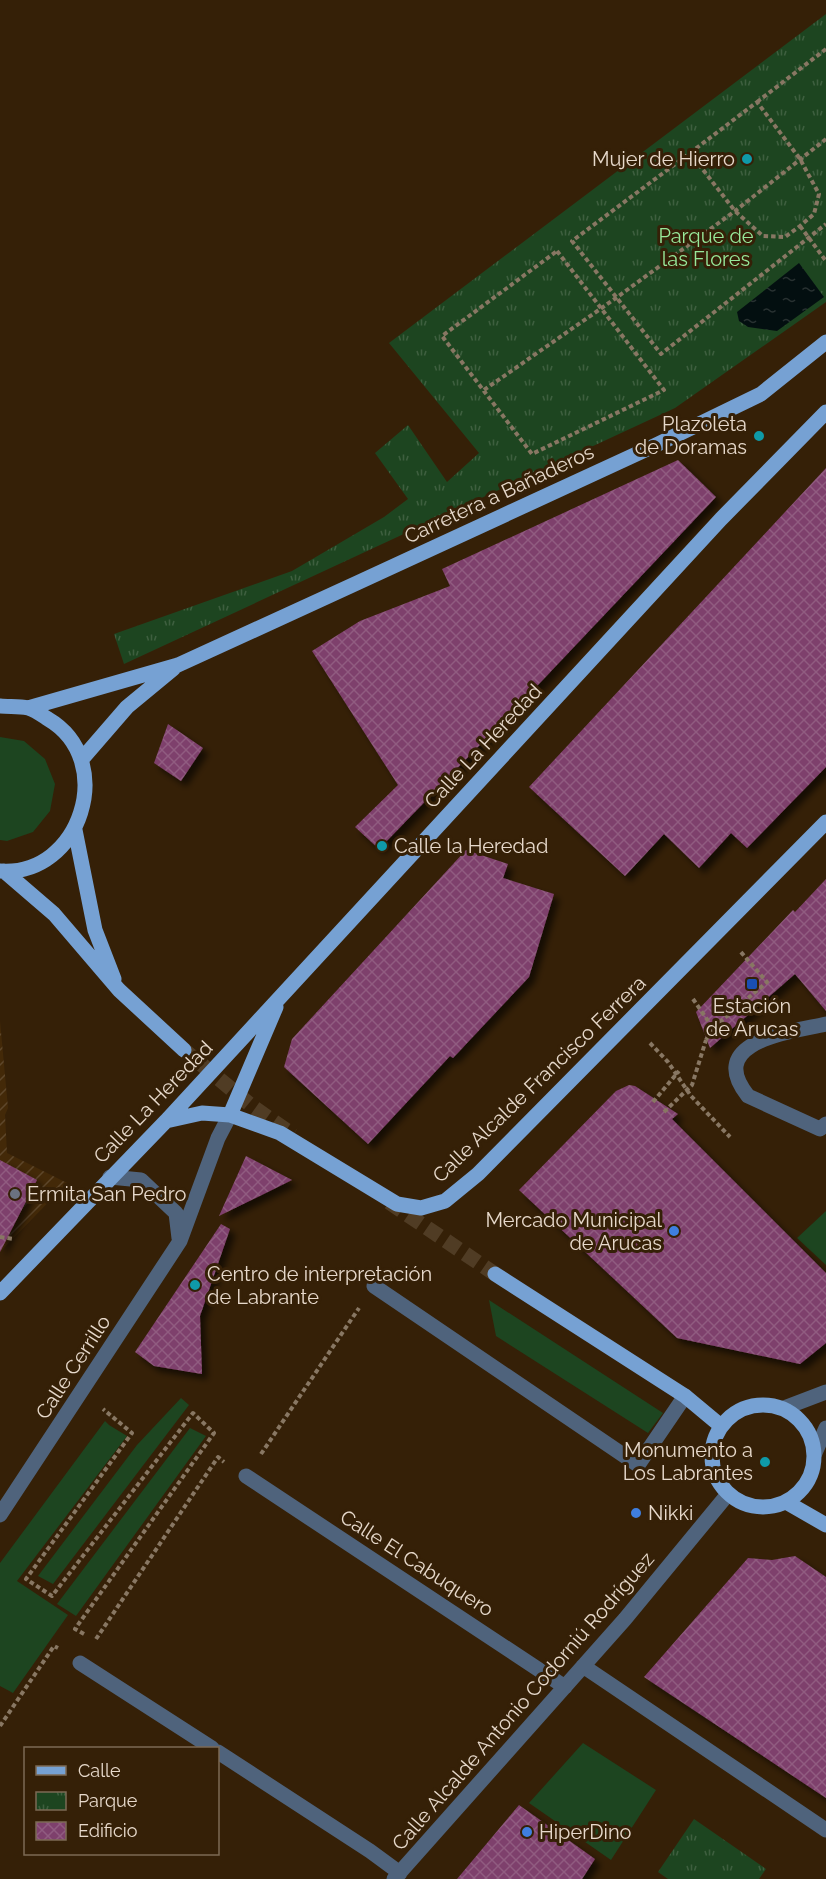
<svg xmlns="http://www.w3.org/2000/svg" width="826" height="1879" font-family="Raleway,sans-serif">
<style>
.industrial{fill:url(#industrial-furrows)}
.green{fill:#1d4520}
.park{fill:url(#park-tufts)}
.water{fill:url(#water-ripples)}
.building{fill:url(#building-cross-hatch);filter:url(#shadow)}
.lines{fill:none;stroke-linecap:round;stroke-linejoin:round}
.major-tunnel{stroke:#503c24;stroke-width:15;stroke-dasharray:15 8;stroke-linecap:butt}
.path{stroke:#887763;stroke-width:4;stroke-dasharray:4.5 3;stroke-linecap:butt}
.minor{stroke:#4f637c;stroke-width:15}
.major{stroke:#76a1d3;stroke-width:15}
.path-bridge{stroke:#887763;stroke-width:4;stroke-dasharray:4.5 3;stroke-linecap:butt}
.culture-dot{fill:#0f9aa8;stroke:#352007;stroke-width:2}
.transit-dot{fill:#1a4fb4;stroke:#352007;stroke-width:2}
.worship-dot{fill:#6b7280;stroke:#352007;stroke-width:2}
.shop-dot{fill:#3f7fe0;stroke:#352007;stroke-width:2}
.labels{text-anchor:middle;stroke-width:6;stroke-linejoin:round;paint-order:stroke}
.poi-label{font-size:20px;fill:#e7d9cb;stroke:#352007;text-anchor:start}
.park-label{font-size:20px;fill:#97e89a;stroke:#352007}
.street-label{font-size:20px;fill:#e7d9cb;stroke:#352007}
</style>
<defs>
<pattern id="industrial-furrows" width="10" height="10" patternUnits="userSpaceOnUse" patternTransform="scale(1.5)"><rect width="10" height="10" fill="#432908"/><path d="M-1 1l2-2M0 10L10 0M9 11l2-2" fill="none" stroke="#5e472b"/></pattern>
<pattern id="park-tufts" width="24" height="20" patternUnits="userSpaceOnUse" patternTransform="scale(1.5)"><rect width="24" height="20" fill="#1d4520"/><path d="M3 7l-1-3M5 7V3M7 7l1-3M15 17l-1-3M17 17v-4M19 17l1-3" fill="none" stroke="#3e5f3f"/></pattern>
<pattern id="water-ripples" width="26" height="14" patternUnits="userSpaceOnUse" patternTransform="scale(1.5)"><rect width="26" height="14" fill="#030f10"/><path d="M2 4q2-2 4 0t4 0M15 11q2-2 4 0t4 0" fill="none" stroke="#283131"/></pattern>
<pattern id="building-cross-hatch" width="8" height="8" patternUnits="userSpaceOnUse" patternTransform="scale(1.5)"><rect width="8" height="8" fill="#7e406c"/><path d="M0 0l8 8M0 8l8-8" fill="none" stroke="#905b80"/></pattern>
<filter id="shadow"><feDropShadow dx="5.5" dy="5.5" stdDeviation="3" flood-color="#0009"/></filter>
</defs>
<rect width="100%" height="100%" fill="#352007"/>
<!-- industrial -->
<path class="industrial" d="M0,1021L8,1108L5,1115L7,1153L67,1183L0,1252Z"/>
<!-- green -->
<path class="green" d="M0,737L24,741L45,759L55,784L50,811L33,832L7,841L0,840Z
M826,1211V1265L797,1238Z
M489,1300L663,1413L648,1433L496,1336Z
M181,1398L189,1405L53,1584L38,1576L137,1445Z
M105,1421L109,1425L127,1436L17,1581L68,1615L13,1693L0,1686V1563Z
M190,1428L206,1436L76,1616L57,1604Z
M583,1743L656,1790L611,1860L529,1803Z"/>
<!-- park -->
<path class="park" d="M826,14V302L675,408L124,664L114,634L292,571L384,517L408,499L375,453L408,425L447,482L479,453L389,343Z
M694,1819L766,1869L759,1879H668L658,1872Z"/>
<!-- water -->
<path class="water" d="M799,263L824,297L777,331L748,327L739,321L737,312Z"/>
<!-- building -->
<path class="building" d="M678,460L716,497L537,686L379,849L355,827L398,785L312,651L360,621L450,586L442,569Z
M826,468V767L747,848L731,833L699,868L664,834L625,876L529,787Z
M168,724L203,748L181,781L154,763Z
M466,850L508,864L503,878L554,894L529,977L453,1058L450,1056L368,1144L284,1067L292,1039Z
M826,879V1011L795,974L710,1048L696,1012L793,910L795,912Z
M629,1085L635,1086L678,1114L672,1119L826,1273V1343L800,1364L677,1338L519,1190L616,1091Z
M246,1156L292,1180L219,1216Z
M0,1160L37,1180L0,1252Z
M221,1224L230,1229L200,1316L202,1374L154,1366L135,1352Z
M795,1556L826,1577V1798L644,1677L748,1558L772,1560Z
M519,1805L595,1859L582,1879H457Z"/>
<g class="lines">
<!-- major-tunnel -->
<path class="major-tunnel" d="M184,1050L253,1107L293,1135
M389,1202L495,1274"/>
<!-- path -->
<path class="path" d="M757,102L826,49
M690,153L757,102L800,159L819,194L814,214L800,226L785,237L763,236L735,211L690,153L572,241L661,354L826,224
M800,226L826,261
M557,251L664,390L532,454L442,336Z
M484,390L616,298L735,211L826,139
M693,999L713,1028
M706,1040L713,1028L767,982L740,951
M650,1043L668,1062L691,1096L730,1137
M0,1237L14,1239
M261,1454L359,1308
M84,1634L75,1629L214,1433L193,1413L52,1596L26,1579L132,1433L103,1409
M96,1639L218,1457L224,1462
M0,1726L54,1646L58,1648"/>
<!-- minor -->
<path class="minor" d="M826,1024C791,1032 704,1041 748,1096L820,1129L826,1124
M110,1177L141,1180L176,1213L179,1238
M374,1286L638,1465L685,1396
M784,1408L826,1392
M815,1453L826,1428
M246,1476L565,1687
M0,1515L180,1241L218,1138L230,1115
M80,1663L212,1748
M583,1666L826,1830
M218,1752L370,1851L400,1873
M394,1879L625,1619L728,1494"/>
<!-- major -->
<path class="major" d="M0,706C9,707 19,706 28,708C34,709 42,715 48,719C118,760 81,877 0,871
M28,708L178,665L357,583L656,445L761,394L826,342
M82,759L127,707L173,669
M75,830L95,930L114,979
M4,871L54,914L119,990L184,1050
M230,1115L276,1007
M166,1121L202,1113L230,1115L280,1133L397,1204L421,1208L445,1201L478,1174L826,822
M495,1274L685,1396L721,1426
M0,1293L166,1121L721,519L826,412
M712 1456a51 51 0 1 1 102 0a51 51 0 1 1-102 0Z
M786,1502L826,1525"/>
<!-- path-bridge -->
<path class="path-bridge" d="M653,1102L679,1071
M664,1112L692,1085L706,1040"/>
</g>
<!-- markers -->
<g class="culture-dot">
<circle cx="747" cy="159" r="6"/>
<circle cx="759" cy="436" r="6"/>
<circle cx="382" cy="846" r="6"/>
<circle cx="195" cy="1285" r="6"/>
<circle cx="765" cy="1462" r="6"/>
</g>
<rect class="transit-dot" x="746" y="978" width="12" height="12" rx="3"/>
<circle class="worship-dot" cx="15" cy="1194" r="6"/>
<g class="shop-dot">
<circle cx="674" cy="1231" r="6"/>
<circle cx="636" cy="1513" r="6"/>
<circle cx="527" cy="1832" r="6"/>
</g>
<g class="labels">
<!-- poi labels -->
<g class="poi-label">
<text x="735" y="166" text-anchor="end">Mujer de Hierro</text>
<text x="747" y="431" text-anchor="end">Plazoleta<tspan x="747" dy="23">de Doramas</tspan></text>
<text x="394" y="853">Calle la Heredad</text>
<text x="752" y="1013" text-anchor="middle">Estación<tspan x="752" dy="23">de Arucas</tspan></text>
<text x="27" y="1201">Ermita San Pedro</text>
<text x="662" y="1227" text-anchor="end">Mercado Municipal<tspan x="662" dy="23">de Arucas</tspan></text>
<text x="207" y="1281">Centro de interpretación<tspan x="207" dy="23">de Labrante</tspan></text>
<text x="753" y="1457" text-anchor="end">Monumento a<tspan x="753" dy="23">Los Labrantes</tspan></text>
<text x="648" y="1520">Nikki</text>
<text x="539" y="1839">HiperDino</text>
</g>
<!-- park labels -->
<g class="park-label">
<text x="706" y="243">Parque de<tspan x="706" dy="23">las Flores</tspan></text>
</g>
<!-- street labels -->
<g class="street-label">
<text transform="translate(499 494) rotate(-25)" y="7">Carretera a Bañaderos</text>
<text transform="translate(483 746) rotate(-47)" y="7">Calle La Heredad</text>
<text transform="translate(539 1079) rotate(-44)" y="7">Calle Alcalde Francisco Ferrera</text>
<text transform="translate(153 1102) rotate(-46)" y="7">Calle La Heredad</text>
<text transform="translate(73 1367) rotate(-57)" y="7">Calle Cerrillo</text>
<text transform="translate(417 1563) rotate(33)" y="7">Calle El Cabuquero</text>
<text transform="translate(523 1701) rotate(-49)" y="7">Calle Alcalde Antonio Codorniú Rodríguez</text>
</g>
</g>
<!-- legend -->
<rect x="24" y="1747" width="195" height="108" fill="#352007" stroke="#7c6a55" stroke-width="1.5"/>
<rect x="36" y="1766" width="30" height="9" fill="#76a1d3" stroke="#7c6a55" stroke-width="1.5"/>
<text x="78" y="1777" font-size="18" fill="#e7d9cb">Calle</text>
<rect x="36" y="1792" width="30" height="18" fill="url(#park-tufts)" stroke="#7c6a55" stroke-width="1.5"/>
<text x="78" y="1807" font-size="18" fill="#e7d9cb">Parque</text>
<rect x="36" y="1822" width="30" height="18" fill="url(#building-cross-hatch)" stroke="#7c6a55" stroke-width="1.5"/>
<text x="78" y="1837" font-size="18" fill="#e7d9cb">Edificio</text>
</svg>
